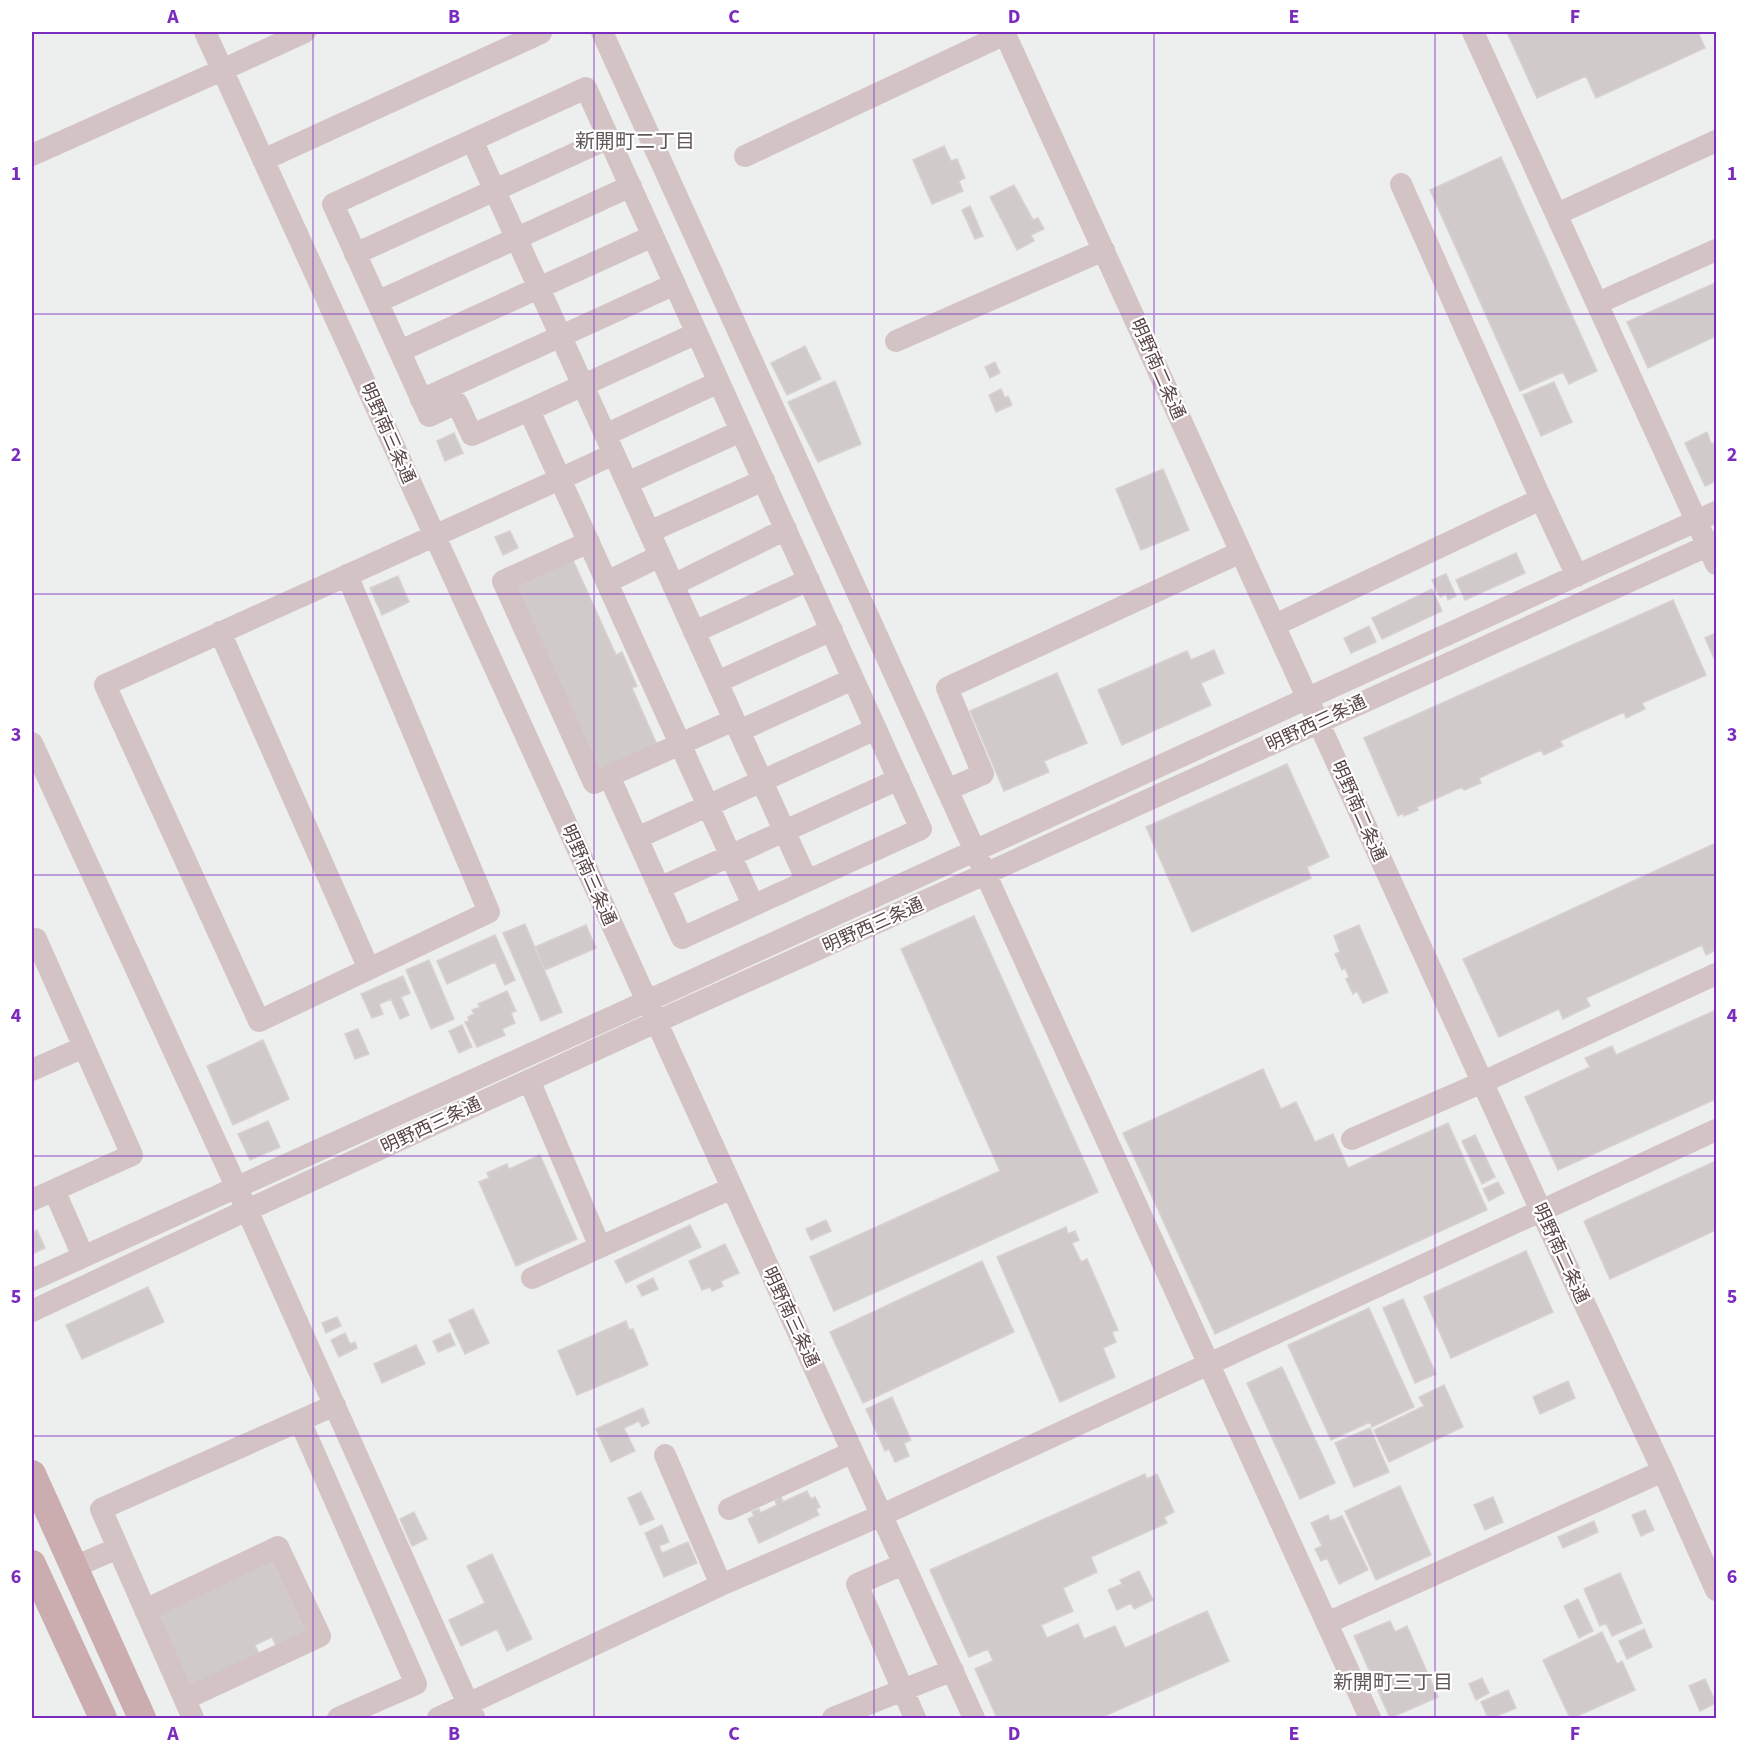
<svg xmlns="http://www.w3.org/2000/svg" width="1748" height="1750" font-family="'Source Sans 3','Noto Sans JP',sans-serif">
<style>
.building{fill:#d1caca;stroke:#d8d1d0;stroke-width:1.5}
.lines{fill:none;stroke-linecap:round;stroke-linejoin:round}
.minor{stroke:#d4c3c5;stroke-width:22}
.major{stroke:#cbacaf;stroke-width:28}
.grid{fill:none;stroke:#7b2cbf;stroke-width:1.5;stroke-opacity:0.55}
.labels{text-anchor:middle;stroke-width:4.5;stroke-linejoin:round;paint-order:stroke}
.street-label{font-size:18px;fill:#594547;stroke:#fff}
.neighbourhood-label{font-size:20px;fill:#615959;stroke:#fff}
.neatline{fill:none;stroke:#7b2cbf;stroke-width:2}
.grid-label{font-size:20px;text-anchor:middle;font-weight:bold;fill:#7b2cbf}
</style>
<rect width="100%" height="100%" fill="#ecefed"/>
<!-- building -->
<path class="building" d="M1507,32H1698L1705,48L1596,98L1586,76L1537,98Z
M944,146L951,161L957,159L965,178L959,181L963,191L932,204L913,160Z
M1501,157L1597,371L1569,384L1563,372L1520,391L1430,190Z
M1014,185L1033,220L1038,218L1044,229L1031,235L1034,241L1017,250L990,197Z
M970,206L983,236L975,239L962,210Z
M1715,283L1716,286V336L1648,368L1627,322Z
M805,346L821,379L787,395L771,363Z
M995,362L1000,373L990,378L985,367Z
M835,381L861,444L818,462L788,402Z
M1554,382L1572,422L1541,436L1523,395Z
M1001,389L1005,398L1008,396L1012,405L996,412L989,395Z
M1707,432L1711,443L1716,444V481L1705,486L1685,443Z
M454,433L463,453L445,461L437,441Z
M1163,469L1189,530L1141,550L1116,489Z
M510,531L518,548L503,555L495,537Z
M1516,553L1525,573L1465,600L1456,580Z
M573,560L616,655L622,652L637,686L632,688L658,747L599,774L514,587Z
M1446,574L1456,596L1448,600L1446,594L1440,597L1432,580Z
M398,576L409,602L382,615L370,588Z
M1432,589L1442,611L1382,639L1372,618Z
M1673,600L1706,675L1642,703L1645,709L1626,718L1624,712L1560,741L1563,746L1544,755L1541,750L1479,778L1481,783L1464,790L1462,787L1417,807L1418,810L1404,816L1403,813L1398,816L1364,738Z
M1369,626L1376,642L1351,653L1344,638Z
M1716,633V663L1705,638Z
M1214,650L1224,673L1201,683L1211,705L1122,745L1098,690L1187,651L1191,660Z
M1057,673L1087,743L1044,761L1049,772L1004,791L970,711Z
M1287,764L1329,857L1307,867L1311,878L1192,932L1146,827Z
M1716,843V950L1706,955L1702,945L1586,998L1590,1006L1563,1019L1559,1009L1499,1037L1463,959Z
M974,916L1098,1192L834,1311L810,1257L1000,1171L901,949Z
M525,924L562,1012L541,1021L503,933Z
M586,925L596,948L545,970L535,947Z
M1359,925L1388,992L1363,1003L1357,991L1353,994L1346,979L1349,977L1345,968L1342,970L1335,954L1340,952L1334,936Z
M495,935L515,980L505,985L495,962L447,984L437,961Z
M429,960L454,1019L431,1029L406,970Z
M403,976L410,993L401,997L409,1015L400,1019L391,999L379,1004L383,1014L372,1018L361,994Z
M507,991L516,1011L511,1013L515,1023L502,1029L505,1035L477,1047L465,1022L469,1021L468,1017L474,1014L472,1010L480,1007L478,1004Z
M1716,1010V1099L1558,1170L1525,1097L1590,1067L1585,1058L1612,1046L1616,1055Z
M462,1025L472,1047L459,1053L449,1031Z
M358,1029L369,1054L355,1059L345,1034Z
M263,1040L289,1099L233,1125L207,1066Z
M1263,1069L1281,1109L1296,1102L1315,1142L1333,1134L1348,1168L1448,1123L1487,1210L1215,1334L1123,1133Z
M268,1121L280,1147L250,1160L238,1134Z
M1475,1135L1495,1177L1482,1184L1462,1141Z
M540,1155L577,1239L516,1266L479,1182L489,1178L487,1173L507,1164L509,1169Z
M1716,1161V1230L1610,1279L1584,1221Z
M1498,1182L1504,1193L1489,1201L1483,1189Z
M826,1220L831,1231L811,1240L806,1229Z
M690,1225L701,1247L626,1283L615,1261Z
M1066,1227L1068,1234L1075,1231L1079,1240L1072,1243L1081,1262L1087,1259L1118,1330L1112,1332L1116,1342L1103,1348L1115,1377L1060,1402L997,1257Z
M37,1230L45,1248L32,1254V1233Z
M725,1244L739,1273L721,1281L723,1286L712,1291L710,1287L702,1290L689,1261Z
M1526,1251L1553,1312L1451,1358L1424,1297Z
M982,1261L1014,1332L863,1403L830,1332Z
M653,1278L658,1289L642,1296L637,1286Z
M148,1287L164,1322L82,1359L66,1325Z
M1403,1299L1436,1374L1415,1383L1383,1308Z
M1369,1308L1414,1407L1372,1427L1370,1422L1331,1440L1288,1345Z
M473,1309L489,1343L465,1354L449,1320Z
M337,1317L341,1326L326,1333L322,1323Z
M626,1321L629,1330L633,1329L648,1365L577,1395L558,1351Z
M345,1333L350,1344L355,1342L357,1348L339,1357L331,1340Z
M450,1333L455,1345L438,1352L433,1341Z
M416,1345L425,1364L382,1383L374,1364Z
M1282,1367L1335,1483L1300,1499L1247,1383Z
M1568,1381L1575,1398L1540,1414L1533,1397Z
M1444,1385L1463,1427L1389,1462L1374,1430L1424,1406L1419,1397Z
M892,1397L911,1440L904,1443L909,1456L895,1462L889,1449L885,1451L866,1409Z
M643,1408L649,1423L642,1427L639,1421L624,1428L635,1451L611,1462L596,1429Z
M1370,1428L1389,1472L1354,1487L1335,1443Z
M1145,1474L1147,1479L1157,1474L1174,1512L1164,1517L1167,1523L1091,1557L1097,1572L1063,1588L1073,1611L1041,1625L1047,1638L1078,1624L1084,1639L1115,1626L1125,1648L1207,1611L1229,1661L1100,1718H997L975,1669L993,1661L988,1649L969,1657L930,1570Z
M1400,1486L1431,1555L1376,1580L1345,1511Z
M807,1491L811,1499L815,1497L820,1507L816,1509L819,1515L759,1543L748,1519L754,1516L752,1512L759,1509L760,1513L777,1505L775,1501L781,1497L783,1502Z
M641,1492L654,1519L640,1525L628,1498Z
M1493,1497L1503,1522L1485,1530L1474,1505Z
M1645,1510L1654,1530L1641,1536L1632,1515Z
M414,1512L427,1539L412,1546L400,1519Z
M1328,1515L1330,1521L1342,1516L1368,1570L1339,1584L1327,1558L1321,1561L1315,1549L1322,1546L1311,1523Z
M1594,1521L1598,1532L1563,1548L1558,1537Z
M662,1525L669,1542L659,1546L662,1553L688,1542L697,1563L664,1577L645,1533Z
M492,1554L532,1639L507,1651L497,1629L461,1646L449,1620L485,1603L467,1566Z
M273,1561L307,1634L277,1648L272,1637L255,1645L260,1656L191,1688L157,1615Z
M1139,1571L1153,1600L1134,1609L1131,1603L1117,1610L1108,1590L1122,1584L1120,1580Z
M1620,1573L1642,1623L1612,1636L1606,1623L1600,1626L1584,1589Z
M1578,1599L1593,1631L1579,1638L1564,1606Z
M1390,1621L1395,1632L1407,1626L1438,1697L1390,1718L1354,1636Z
M1644,1629L1652,1647L1627,1659L1619,1641Z
M1602,1632L1617,1664L1622,1661L1635,1690L1573,1718H1570L1543,1660Z
M1482,1678L1489,1693L1476,1700L1469,1684Z
M1705,1679L1716,1703L1700,1711L1689,1686Z
M1508,1690L1516,1708L1492,1718H1488L1481,1702Z"/>
<g class="lines">
<!-- minor -->
<path class="minor" d="M205,32L974,1718
M602,32L1370,1718
M1004,32L1541,1211L1663,1471L1716,1590
M1473,32L1716,564
M472,140L807,881
M32,155L222,70L305,32
M745,156L1005,34
M263,160L541,33
M1401,184L1541,499
M1557,214L1716,141
M355,254L609,138
M377,302L631,186
M1598,303L1716,250
M896,341L1104,250
M400,351L653,236
M421,400L675,284
M529,410L697,333
M605,435L719,382
M614,454L560,479L529,410L472,435L457,403L429,416L333,204L586,88L921,829L682,938L609,776L734,720
M627,483L741,431
M649,532L764,480
M589,542L503,581L594,783L609,776
M347,575L489,912L259,1021L105,685C256,616 409,548 560,479L753,905
M607,582L660,556
M673,585L786,529
M1275,625L1541,499L1577,576
M220,632L369,969
M694,632L809,580
M717,682L832,630
M739,731L853,679
M32,743L247,1210L474,1717
M947,790L983,774L947,688L1241,552
M637,838L876,729
M659,888L899,779
M32,941L36,939L132,1155L32,1200
M32,1070L84,1047
M529,1080L600,1247L732,1188
M1352,1139L1483,1082L1716,974
M54,1190L83,1256
M532,1278L600,1247
M32,1280L621,1013L1308,698L1716,512
M32,1311L247,1210L656,1022L985,874L1716,542
M300,1421L416,1684L338,1718
M665,1455L721,1585
M729,1509L853,1452
M118,1548L193,1718
M904,1564L857,1584L915,1718
M74,1567L118,1548L101,1509L335,1405
M145,1610L278,1547L320,1636L185,1699
M1327,1623L1663,1471
M438,1718L721,1585L882,1515L1716,1130
M833,1718L953,1670"/>
<!-- major -->
<path class="major" d="M32,1474L142,1718
M32,1564L103,1718"/>
</g>
<!-- grid -->
<path class="grid" d="M313,32V1718M594,32V1718M874,32V1718M1154,32V1718M1435,32V1718M32,314H1716M32,594H1716M32,875H1716M32,1156H1716M32,1436H1716"/>
<g class="labels">
<!-- street labels -->
<g class="street-label">
<text transform="translate(1158 369) rotate(66)" y="6">明野南二条通</text>
<text transform="translate(388 433) rotate(66)" y="6">明野南三条通</text>
<text transform="translate(1316 723) rotate(-25)" y="6">明野西三条通</text>
<text transform="translate(1359 811) rotate(66)" y="6">明野南二条通</text>
<text transform="translate(589 875) rotate(66)" y="6">明野南三条通</text>
<text transform="translate(873 925) rotate(-24)" y="6">明野西三条通</text>
<text transform="translate(431 1125) rotate(-25)" y="6">明野西三条通</text>
<text transform="translate(1561 1253) rotate(65)" y="6">明野南二条通</text>
<text transform="translate(791 1317) rotate(65)" y="6">明野南三条通</text>
</g>
<!-- neighbourhood labels -->
<g class="neighbourhood-label">
<text x="635" y="148">新開町二丁目</text>
<text x="1393" y="1689">新開町三丁目</text>
</g>
</g>
<!-- border -->
<rect width="1748" height="1750" fill="none" stroke="#ffffff" stroke-width="66"/>
<rect x="33" y="33" width="1682" height="1684" class="neatline"/>
<g class="grid-label">
<text x="173" y="23">A</text>
<text x="454" y="23">B</text>
<text x="734" y="23">C</text>
<text x="1014" y="23">D</text>
<text x="1294" y="23">E</text>
<text x="1575" y="23">F</text>
<text x="16" y="180">1</text>
<text x="1732" y="180">1</text>
<text x="16" y="461">2</text>
<text x="1732" y="461">2</text>
<text x="16" y="741">3</text>
<text x="1732" y="741">3</text>
<text x="16" y="1022">4</text>
<text x="1732" y="1022">4</text>
<text x="16" y="1303">5</text>
<text x="1732" y="1303">5</text>
<text x="16" y="1583">6</text>
<text x="1732" y="1583">6</text>
<text x="173" y="1740">A</text>
<text x="454" y="1740">B</text>
<text x="734" y="1740">C</text>
<text x="1014" y="1740">D</text>
<text x="1294" y="1740">E</text>
<text x="1575" y="1740">F</text>
</g>
</svg>
